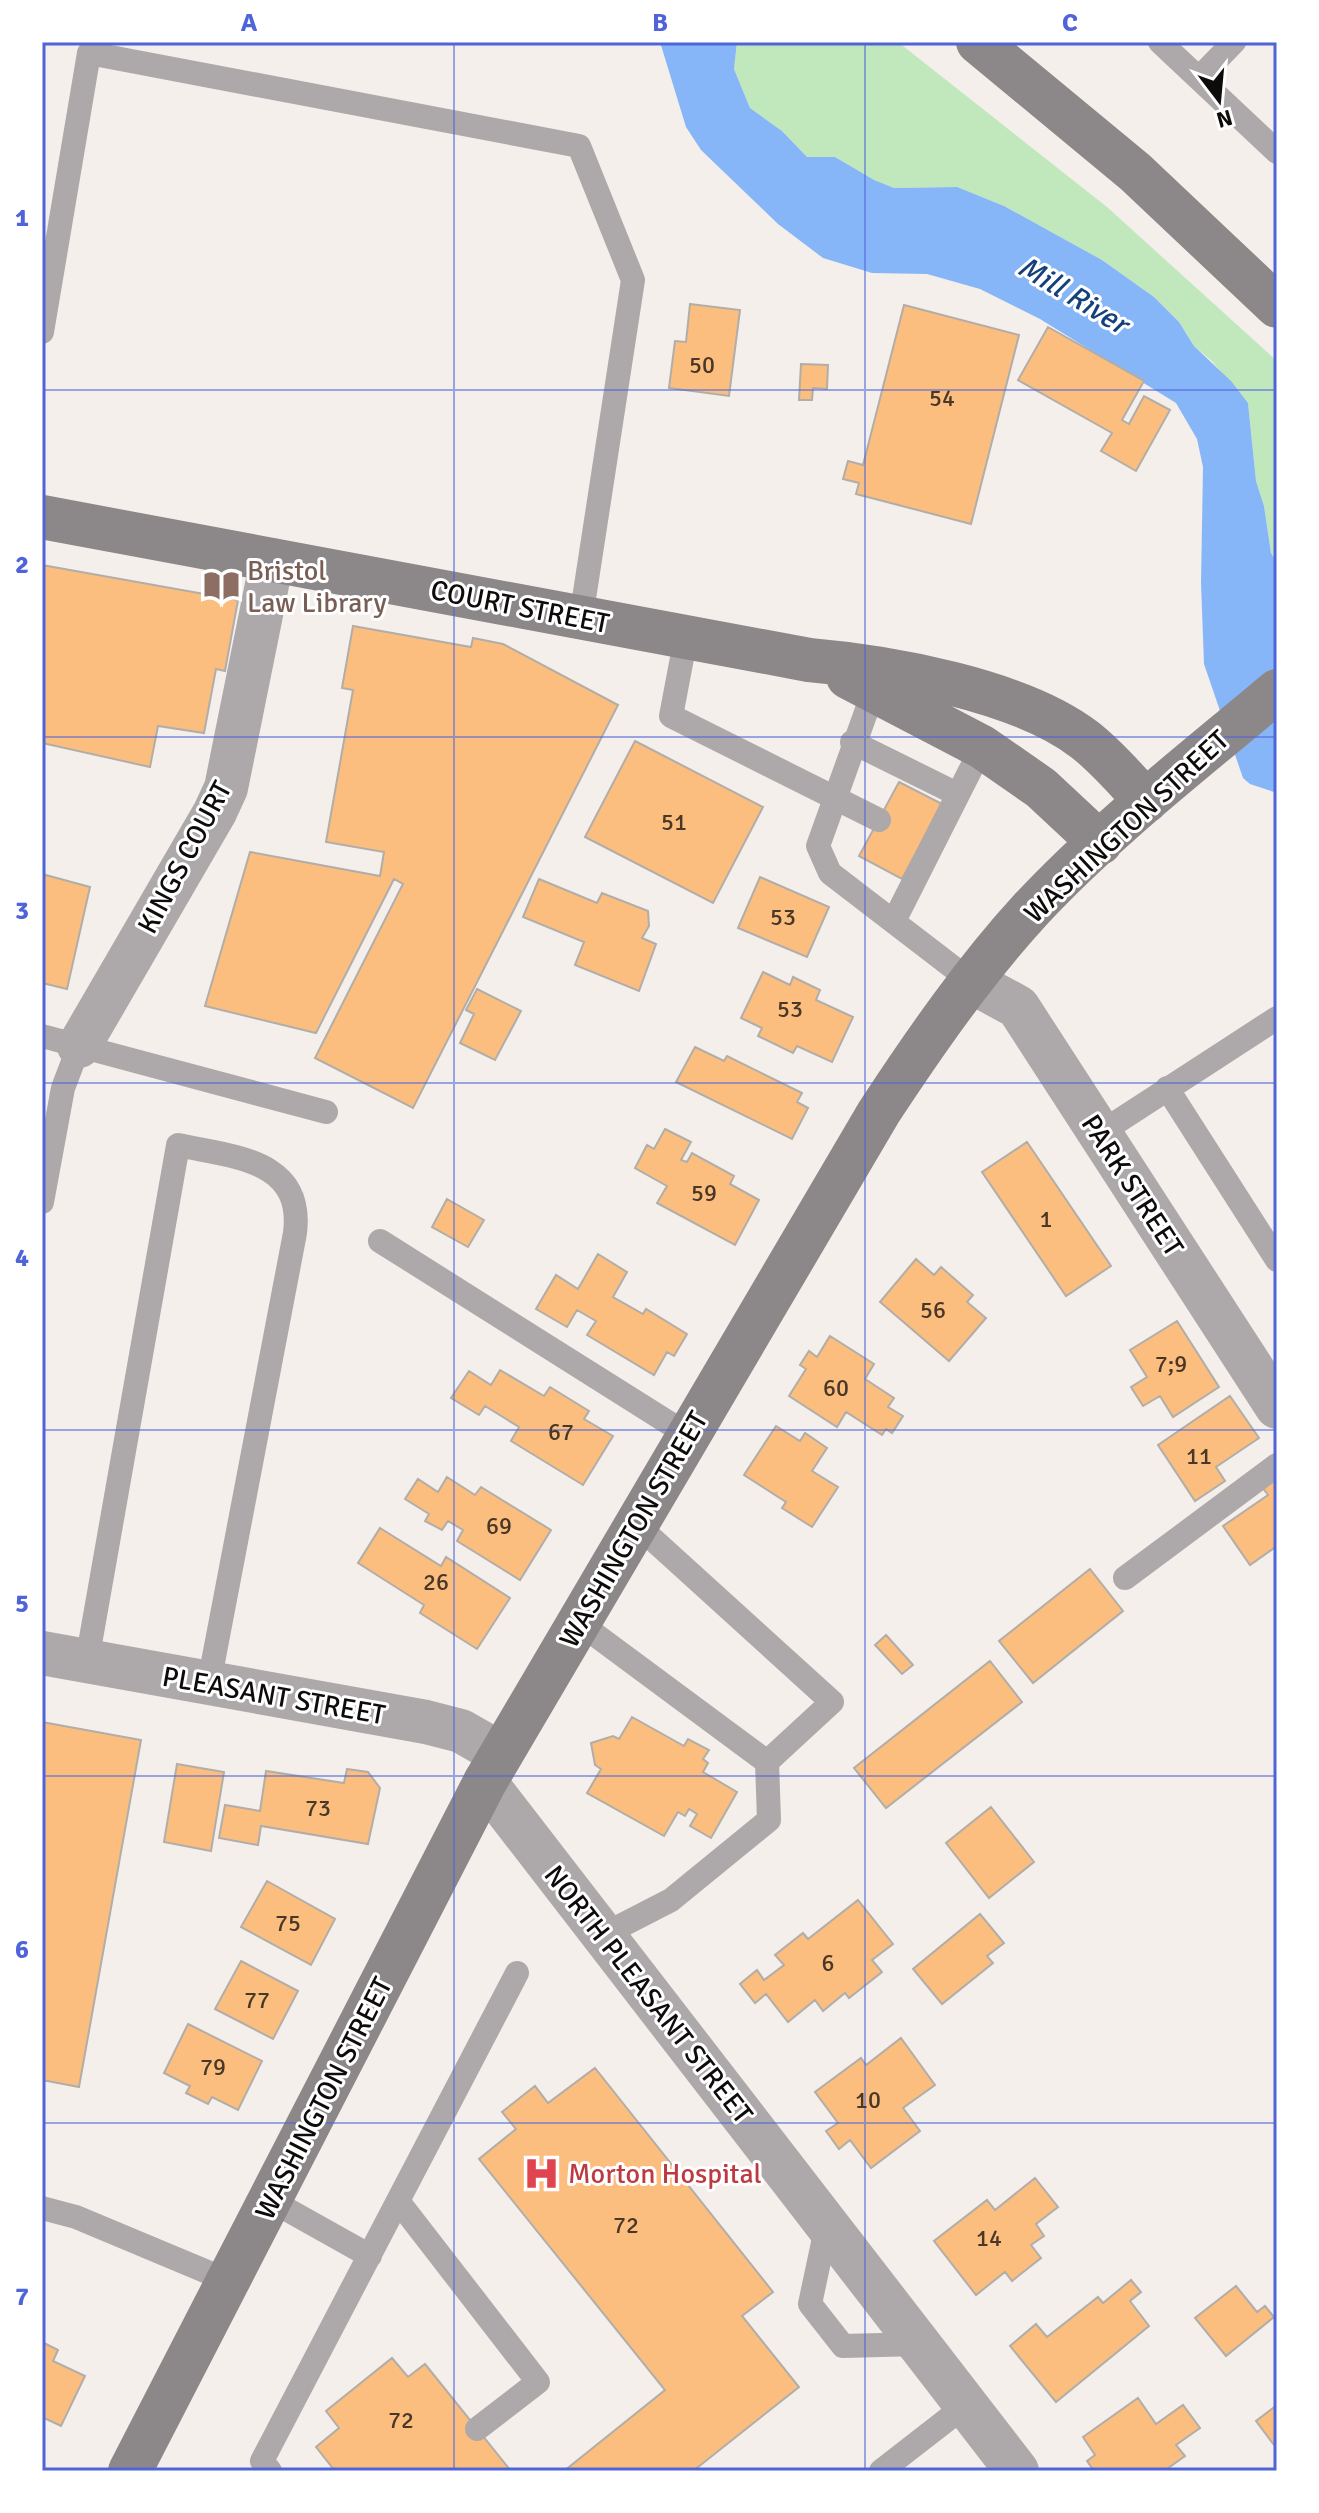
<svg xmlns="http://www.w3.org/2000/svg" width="1319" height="2513" font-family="Signika,sans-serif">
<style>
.green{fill:#c0e8bc}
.water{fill:#87b6f8}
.building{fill:#fcbe7f;stroke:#b1ada8;stroke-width:2}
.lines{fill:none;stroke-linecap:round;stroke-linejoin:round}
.lane{stroke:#ada9aa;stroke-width:24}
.street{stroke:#ada9aa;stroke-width:44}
.secondary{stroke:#8c8788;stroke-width:44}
.grid{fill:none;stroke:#4f64d9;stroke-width:2;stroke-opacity:0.55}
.labels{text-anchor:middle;stroke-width:6;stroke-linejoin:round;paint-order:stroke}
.number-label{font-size:24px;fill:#493827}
.education-label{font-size:28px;fill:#785e54;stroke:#fff;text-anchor:start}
.street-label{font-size:28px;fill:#0d0c0a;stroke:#fff}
.health-label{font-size:28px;fill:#be3a42;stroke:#fff;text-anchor:start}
.water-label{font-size:30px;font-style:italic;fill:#14417b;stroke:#fff}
.neatline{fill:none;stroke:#4f64d9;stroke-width:3}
.grid-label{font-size:26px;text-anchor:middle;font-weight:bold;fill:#4f64d9}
</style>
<rect width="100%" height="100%" fill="#f4efea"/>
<!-- green -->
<path class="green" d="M737,42H898L1107,207L1277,361V563L1271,553L1264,506L1256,481L1248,403L1212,361L1194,346L1179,322L1154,297L1102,260L1004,206L956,187L894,188L874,181L835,157H807L782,131L750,108L734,69Z"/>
<!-- water -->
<path class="water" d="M660,42H737L734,69L750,108L782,131L807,157H835L874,180L894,188L957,187L1004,206L1102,260L1154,297L1179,322L1194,346L1231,381L1248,403L1256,481L1264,506L1271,553L1277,563V793L1250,784L1243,778L1204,664L1201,583L1203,467L1197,439L1176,403L1040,319L980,289L927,274L872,273L823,258L778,224L701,150L686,127Z"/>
<!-- building -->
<path class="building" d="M690,304L740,310L729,396L669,388L675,341L686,342Z
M904,305L1019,335L971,524L856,494L859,483L843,479L848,461L863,465Z
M1048,327L1144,381L1122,420L1129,424L1144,396L1170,410L1136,471L1101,451L1112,433L1018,380Z
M801,364L828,365L827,389L813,388L812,400H799Z
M42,565L238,600L225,671L216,669L204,733L158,726L150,767L42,743Z
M353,626L471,647L473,638L503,644L618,705L413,1108L315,1058L403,884L394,879L316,1033L205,1006L250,852L380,876L384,852L326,842L353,690L342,688Z
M635,741L763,807L713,903L585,837Z
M899,782L942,804L902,879L859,856Z
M42,874L90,887L67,989L42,983Z
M760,877L829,907L807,957L738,928Z
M539,879L597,903L602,893L648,911L649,926L642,938L656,944L639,991L575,965L584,942L523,917Z
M763,972L790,985L793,977L820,990L816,1000L853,1017L832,1062L797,1046L793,1053L758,1036L762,1028L741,1018Z
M477,989L521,1011L495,1060L460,1043L474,1014L466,1010Z
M695,1047L724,1061L727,1056L802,1093L797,1102L808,1108L792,1139L676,1082Z
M665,1129L691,1142L681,1160L687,1162L692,1153L734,1176L730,1184L759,1200L735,1245L657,1203L667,1186L635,1168L647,1145L654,1149Z
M1027,1142L1111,1266L1066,1296L982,1172Z
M447,1199L484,1220L468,1247L432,1227Z
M598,1254L627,1272L613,1297L643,1314L646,1309L687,1334L674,1356L667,1352L654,1375L587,1335L596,1321L577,1310L567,1327L536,1309L556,1275L578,1289Z
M916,1259L934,1275L941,1267L973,1295L967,1302L986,1318L949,1361L880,1302Z
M1177,1321L1219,1387L1173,1417L1160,1396L1143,1406L1131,1387L1147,1377L1130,1350Z
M830,1336L874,1364L865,1379L894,1398L888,1407L903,1416L892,1433L886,1429L882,1435L846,1412L837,1427L789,1396L806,1369L800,1365L809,1351L817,1357Z
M500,1370L544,1396L550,1387L589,1411L584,1419L613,1436L583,1485L511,1441L519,1427L485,1406L479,1415L451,1398L469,1371L491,1385Z
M1230,1396L1259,1438L1216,1467L1225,1481L1195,1501L1158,1445Z
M776,1426L800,1441L805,1433L827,1448L812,1471L838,1487L812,1527L782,1508L786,1502L744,1475Z
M447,1477L475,1495L481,1487L551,1530L520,1580L457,1541L463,1530L448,1521L442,1530L425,1521L429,1514L405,1499L418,1479L438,1492Z
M1277,1477V1546L1250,1565L1223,1526L1268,1495L1262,1487Z
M380,1528L441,1566L446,1557L510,1598L477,1649L420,1613L424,1605L358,1563Z
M1090,1569L1123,1611L1033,1683L999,1641Z
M886,1635L913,1665L902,1674L875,1645Z
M990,1661L1022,1702L886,1808L854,1768Z
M632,1717L684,1746L688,1739L709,1750L703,1759L708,1763L703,1772L737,1792L711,1838L690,1826L697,1814L689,1809L685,1816L678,1812L664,1836L587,1793L601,1769L595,1765L591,1743L613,1736L619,1739Z
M42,1722L141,1740L79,2087L42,2080Z
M177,1764L224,1772L211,1851L164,1842Z
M347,1769L368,1772L380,1788L368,1844L261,1826L258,1845L219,1838L225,1805L260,1811L266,1771L344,1783Z
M991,1807L1034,1862L989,1898L946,1843Z
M267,1881L335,1919L311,1965L241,1927Z
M858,1900L893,1944L872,1960L882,1972L849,1998L845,1993L823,2011L815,2000L788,2022L766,1994L755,2003L740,1984L757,1970L764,1980L784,1965L775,1955L803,1933L808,1939Z
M980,1914L1004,1943L987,1956L993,1963L942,2004L913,1969Z
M241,1961L298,1991L273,2039L215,2009Z
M188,2024L262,2061L238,2110L212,2097L208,2104L186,2093L190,2086L164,2073Z
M901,2038L935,2085L903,2108L920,2131L871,2168L850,2140L839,2149L826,2131L838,2123L815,2092L861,2058L866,2065Z
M595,2068L773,2292L742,2316L799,2387L693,2471H564L665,2390L479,2159L516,2129L502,2112L535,2086L548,2103Z
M1035,2178L1058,2207L1036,2224L1044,2236L1031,2245L1041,2258L1012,2281L1005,2272L976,2295L934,2241L987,2200L995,2210Z
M1131,2280L1141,2292L1130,2301L1149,2326L1056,2402L1010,2346L1036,2324L1047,2337L1098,2297L1103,2303Z
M1236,2286L1257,2312L1265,2306L1274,2317L1226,2356L1195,2318Z
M42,2342L58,2350L53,2361L85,2376L61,2426L42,2417Z
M392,2358L408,2377L425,2364L511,2471H335L316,2447L339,2428L326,2411Z
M1138,2398L1156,2424L1183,2405L1200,2428L1176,2445L1185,2456L1164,2471H1094L1087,2461L1095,2455L1083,2437Z
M1277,2405V2449L1256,2421Z"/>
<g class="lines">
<!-- lane -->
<path class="lane" d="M1160,42L1277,152
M1199,78L1234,42
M42,332L89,53L579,146L633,280L581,618
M686,637L671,716L879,820
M874,690L818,846L830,873L972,982
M852,742L957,794
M894,921L982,747
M42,1036L326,1112
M1167,1088L1277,1260
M1100,1133L1277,1018
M42,1202L63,1088L79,1046
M380,1241L688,1435
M1125,1578L1277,1465
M578,1622L767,1762L832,1702L636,1524
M87,1661L178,1145C233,1157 304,1159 295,1233L209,1683
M603,1935L671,1900L769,1820L767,1762
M270,2200L370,2256
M398,2201L538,2382L477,2429
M42,2208L76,2217L229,2281
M827,2224L810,2304L843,2346L919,2344
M270,2471L262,2461L517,1973
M881,2471L966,2405"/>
<!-- street -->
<path class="street" d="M972,982L1018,1007L1277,1407
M79,1046L215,812L226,788L272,560
M42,1653L426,1722L461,1731L501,1754
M485,1782L1017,2471"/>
<!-- secondary -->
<path class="secondary" d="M978,42L1135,172L1277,306
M42,517L809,660C890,667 1020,690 1085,740C1108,758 1126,780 1146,801
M848,677L982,747L1041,788L1100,843
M130,2471L485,1782L879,1112C925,1042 975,970 1032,908C1106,829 1194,761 1277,691"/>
</g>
<!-- grid -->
<path class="grid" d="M454,42V2471M865,42V2471M42,390H1277M42,737H1277M42,1083H1277M42,1430H1277M42,1776H1277M42,2123H1277"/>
<!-- icons -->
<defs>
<symbol id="library-bare" viewBox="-9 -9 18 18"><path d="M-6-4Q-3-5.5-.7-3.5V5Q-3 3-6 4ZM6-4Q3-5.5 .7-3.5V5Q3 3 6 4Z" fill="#8d6e63" stroke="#fff" stroke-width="2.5" paint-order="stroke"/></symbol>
<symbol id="hospital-bare" viewBox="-9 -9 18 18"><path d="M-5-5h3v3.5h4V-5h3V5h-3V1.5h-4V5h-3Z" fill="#e0444e" stroke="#fff" stroke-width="2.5" paint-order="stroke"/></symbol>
</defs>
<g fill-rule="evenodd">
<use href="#library-bare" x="196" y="560" width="51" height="51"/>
<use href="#hospital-bare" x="516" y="2148" width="51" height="51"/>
</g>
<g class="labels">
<!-- number labels -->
<g class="number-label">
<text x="702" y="373">50</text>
<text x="942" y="406">54</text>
<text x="674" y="830">51</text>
<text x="783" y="925">53</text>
<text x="790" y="1017">53</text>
<text x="704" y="1201">59</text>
<text x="1046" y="1227">1</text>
<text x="933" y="1318">56</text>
<text x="1171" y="1372">7;9</text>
<text x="836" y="1396">60</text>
<text x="561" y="1440">67</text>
<text x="1199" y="1464">11</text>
<text x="499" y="1534">69</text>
<text x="436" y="1590">26</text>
<text x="318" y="1816">73</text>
<text x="288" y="1931">75</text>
<text x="828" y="1971">6</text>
<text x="257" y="2008">77</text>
<text x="213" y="2075">79</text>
<text x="868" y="2108">10</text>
<text x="626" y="2233">72</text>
<text x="989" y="2246">14</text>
<text x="401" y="2428">72</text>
</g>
<!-- education labels -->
<g class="education-label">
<text x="247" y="580">Bristol<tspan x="247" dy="32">Law Library</tspan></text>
</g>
<!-- street labels -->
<g class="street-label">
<text transform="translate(520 606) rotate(11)" y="10">COURT STREET</text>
<text transform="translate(1126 826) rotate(-43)" y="10">WASHINGTON STREET</text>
<text transform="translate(184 857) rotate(-62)" y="10">KINGS COURT</text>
<text transform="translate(1133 1185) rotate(57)" y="10">PARK STREET</text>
<text transform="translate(633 1529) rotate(-60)" y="10">WASHINGTON STREET</text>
<text transform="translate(274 1695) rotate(10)" y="10">PLEASANT STREET</text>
<text transform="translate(649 1994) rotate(52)" y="10">NORTH PLEASANT STREET</text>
<text transform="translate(323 2098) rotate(-63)" y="10">WASHINGTON STREET</text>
</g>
<!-- health labels -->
<g class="health-label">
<text x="568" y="2183">Morton Hospital</text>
</g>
<!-- water labels -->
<g class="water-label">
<text transform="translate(1073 295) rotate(31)" y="10">Mill River</text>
</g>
</g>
<!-- border -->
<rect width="1319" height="2513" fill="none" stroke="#ffffff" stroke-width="88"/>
<!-- north arrow -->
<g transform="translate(1219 100) rotate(164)" stroke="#ffffff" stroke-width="6" paint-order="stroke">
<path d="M0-6L14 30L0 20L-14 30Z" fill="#0d0c0a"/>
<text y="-12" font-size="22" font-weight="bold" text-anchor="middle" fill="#0d0c0a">N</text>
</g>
<rect x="44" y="44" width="1231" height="2425" class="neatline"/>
<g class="grid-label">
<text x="249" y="31">A</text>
<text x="660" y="31">B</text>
<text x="1070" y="31">C</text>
<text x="22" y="226">1</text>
<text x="22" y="573">2</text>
<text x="22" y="919">3</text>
<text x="22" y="1266">4</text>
<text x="22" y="1612">5</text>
<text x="22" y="1958">6</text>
<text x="22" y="2305">7</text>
</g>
</svg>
